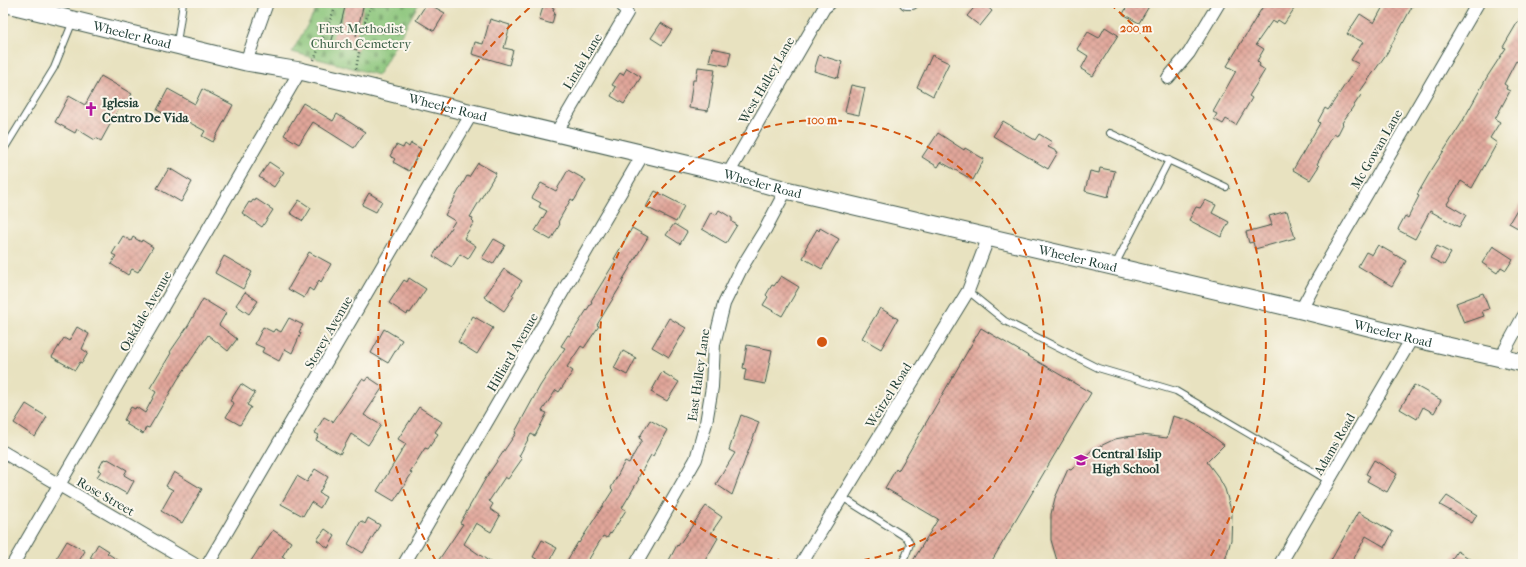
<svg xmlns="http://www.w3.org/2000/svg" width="1526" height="567" font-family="'IM FELL French Canon',serif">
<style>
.cemetery{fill:url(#cemetery-stones);stroke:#548157}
.building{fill:url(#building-cross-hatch)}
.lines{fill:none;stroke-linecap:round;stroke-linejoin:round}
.service-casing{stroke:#3d5649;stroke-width:8}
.minor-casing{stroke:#3d5649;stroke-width:14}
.secondary-casing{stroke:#3d5649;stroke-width:19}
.path{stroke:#3d5649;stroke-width:2.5;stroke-dasharray:1 3;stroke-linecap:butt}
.service{stroke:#fff;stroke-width:6}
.minor{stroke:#fff;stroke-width:12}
.secondary{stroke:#fff;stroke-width:17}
.ring{fill:none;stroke:#d45610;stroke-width:2;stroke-dasharray:7 5}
.labels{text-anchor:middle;stroke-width:4;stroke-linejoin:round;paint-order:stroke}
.park-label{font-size:13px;fill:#3a5f46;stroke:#fbf7ec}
.street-label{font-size:13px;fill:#1f3d34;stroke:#fbf7ec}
.poi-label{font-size:13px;font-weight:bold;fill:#1f3d34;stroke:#fbf7ec;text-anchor:start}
.centre{fill:#d45610;stroke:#fbf7ec;stroke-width:2}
.ring-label{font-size:12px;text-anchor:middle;font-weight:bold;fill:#d45610;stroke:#fbf7ec;stroke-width:4;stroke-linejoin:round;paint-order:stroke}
</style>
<defs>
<pattern id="cemetery-stones" width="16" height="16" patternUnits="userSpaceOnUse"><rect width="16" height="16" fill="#8ac57a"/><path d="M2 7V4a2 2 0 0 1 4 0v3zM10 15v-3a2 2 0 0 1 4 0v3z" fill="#70a165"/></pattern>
<pattern id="building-cross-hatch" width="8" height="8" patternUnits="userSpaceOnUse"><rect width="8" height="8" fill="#e1a69a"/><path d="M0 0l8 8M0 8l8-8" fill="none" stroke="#b6887e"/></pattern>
</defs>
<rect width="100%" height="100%" fill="#fbf7ec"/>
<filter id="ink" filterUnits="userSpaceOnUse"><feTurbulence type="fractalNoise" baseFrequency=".025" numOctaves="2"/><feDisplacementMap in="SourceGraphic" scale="8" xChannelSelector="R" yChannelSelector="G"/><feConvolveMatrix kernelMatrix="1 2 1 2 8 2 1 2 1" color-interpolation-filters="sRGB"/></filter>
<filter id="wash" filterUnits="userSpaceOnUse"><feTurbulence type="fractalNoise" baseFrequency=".012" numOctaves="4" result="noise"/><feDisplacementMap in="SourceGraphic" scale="16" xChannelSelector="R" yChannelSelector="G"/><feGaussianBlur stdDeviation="0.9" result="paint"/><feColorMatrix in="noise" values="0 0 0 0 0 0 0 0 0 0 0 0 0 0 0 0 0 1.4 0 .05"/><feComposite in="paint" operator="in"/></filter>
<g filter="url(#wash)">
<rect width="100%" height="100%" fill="#e8e2c0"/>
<!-- cemetery -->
<path class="cemetery" d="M320,3H419L378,75L292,52Z"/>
<g id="blocks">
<!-- building -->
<path class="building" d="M346,3H364L356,36L360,37L357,50L331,43L335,30L339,31Z
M427,3L445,13L434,31L416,20Z
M978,3H983L992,11L980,26L967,16Z
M1129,3H1151L1139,23L1123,14Z
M1265,3H1286L1294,9L1284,24L1278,20L1276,23L1272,21L1256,44L1264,49L1257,61L1260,64L1259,66L1265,70L1249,96L1252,98L1236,125L1226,119L1223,124L1214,119L1217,114L1213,112L1236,71L1227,66Z
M1385,3H1414L1387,53L1359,93L1361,95L1342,123L1343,124L1337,136L1334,134L1317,164L1319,166L1310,180L1293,170L1320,123L1318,121L1325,108L1328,110L1359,64L1351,60L1363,42L1347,34L1360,14L1374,23Z
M544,4L554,8L553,11L555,12L552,24L539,20Z
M1523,13V53L1518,62L1516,61L1504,84L1507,86L1506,89L1510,91L1495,119L1500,122L1490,138L1497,143L1472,188L1461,181L1447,204L1466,215L1459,227L1430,211L1415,239L1398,230L1399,227L1405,216L1408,218L1419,196L1417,195L1429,174L1461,124L1487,77L1506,48L1503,47Z
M490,19L510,25L504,48L513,50L509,65L472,54L475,42L483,44Z
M661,23L672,30L662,45L651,38Z
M1105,27L1118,35L1093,76L1081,69L1088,56L1077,49L1088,32L1099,38Z
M712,48L731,52L728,66L709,62Z
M819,55L842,62L838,78L814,71Z
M932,55L949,63L933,96L917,87Z
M698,67L715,69L708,111L689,108L693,80H696Z
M627,68L641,77L624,104L611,96L616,87L612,85L620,73L623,75Z
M101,76L132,94L122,109L119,108L101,141L96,138L95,140L77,129L75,133L55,122L69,96L85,105Z
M851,85L865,88L859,115L845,112Z
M168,89L195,104L202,89L233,105L213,142L202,136L205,131L181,118L179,122L157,110Z
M303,103L333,121L337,114L365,132L354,148L313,122L299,144L284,135Z
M1003,121L1035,140L1039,134L1052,142L1048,147L1058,152L1048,169L993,136Z
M938,133L964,150L965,148L984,159L973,180L941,162L938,167L922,157Z
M411,143L421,149L409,171L393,162L395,159L390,156L396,145L403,148L405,144L409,147Z
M269,162L284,172L274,187L259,177Z
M478,163L496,173L470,217L473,218L472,220L474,222L464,238L476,246L468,259L460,254L452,267L433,256L455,221L445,215L467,176L469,177Z
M169,168L192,182L181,202L157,188Z
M1100,168L1115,171L1108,197L1085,191L1090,171L1099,173Z
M568,170L586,180L574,201L571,199L558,222L560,224L551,240L535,231L547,211L539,207L541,203L532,198L541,183L556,191Z
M655,191L684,206L676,222L646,207Z
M369,193L382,201L376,212L362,205Z
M256,199L273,210L262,227L242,213L249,202L251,203L253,200L255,201Z
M1523,199V231L1509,223Z
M299,200L311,208L303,221L290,213Z
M1205,200L1216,205L1212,213L1229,222L1221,237L1189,220L1196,207L1200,208Z
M719,210L732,218V222L737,225L726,243L702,229L711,212L716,215Z
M1287,211L1295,238L1255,249L1253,242L1249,243L1246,232L1272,225L1269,216Z
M674,224L687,232L680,244L666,235Z
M632,228L648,237L622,281L623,282L597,325L599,326L584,348L581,346L567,367L573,371L559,392L556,390L542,411L547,413L535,436L531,434L519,456L522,459L508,479L505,477L489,501L493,504L490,509L500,516L491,532L476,523L464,544L493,564H436L463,524L460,523L487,476L516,433L515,432L540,386L565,348L561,346L568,335L570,336L592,302L591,301L616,260L614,259Z
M820,228L839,239L822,269L803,258L807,250L805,249L817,229L819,231Z
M123,236L131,241L133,237L141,242L142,240L153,247L138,272L132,269L128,275L111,264L116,256L112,254Z
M494,239L505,245L493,264L482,258Z
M1378,245L1406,261L1392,286L1358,266L1366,252L1372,255Z
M1437,246L1451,253L1444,265L1430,258Z
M1493,246L1513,259L1506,270L1501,267L1497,273L1482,263Z
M309,252L331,264L321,282L319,280L313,291L309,288L304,298L288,289Z
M224,256L252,272L243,289L215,273Z
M504,269L522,281L512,295L514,296L504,311L484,297Z
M781,276L799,287L782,316L763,305L768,297L766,295L772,285L774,286Z
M409,278L426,289L410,313L408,312L407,315L389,303L404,280L407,282Z
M245,292L258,301L249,314L236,305Z
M1483,293L1489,309L1482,311L1484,316L1464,323L1456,303Z
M203,299L226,313L219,325L237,339L228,351L208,335L178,379L149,428L146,427L143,434L126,424L127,422L124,420L131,407L135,409L136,407L145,413L156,392L150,388L171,353L170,352L188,326Z
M880,308L898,319L881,349L862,338Z
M473,316L493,328L477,354L458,342Z
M289,318L303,325L299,332L301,333L292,353L285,349L279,361L262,352L264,348L255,344L263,327L273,332L275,329L281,332Z
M669,318L686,328L669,357L652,347Z
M77,327L89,334L82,349L88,353L82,363L80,362L75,370L52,357L64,338L69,341Z
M981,328L1091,393L990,564H911L938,519L885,488L896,469L898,471Z
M384,329L402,340L388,363L371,353Z
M747,345L772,350L765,384L744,380L746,369L743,368Z
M623,351L636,358L627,375L614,368Z
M662,372L679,382L667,401L651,392Z
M368,377L383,387L364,415L381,425L368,445L351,434L340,454L316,440L319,435L315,433L324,417L333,422L362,379L365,381Z
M241,384L255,393L247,405L251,407L240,425L226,417L234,403L230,401Z
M1414,385L1441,400L1434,413L1423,407L1417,419L1400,409Z
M26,404L47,417L35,437L14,423Z
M419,407L442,422L435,432L438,434L428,449L425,448L410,472L412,473L394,501L377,491L406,444L398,439Z
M741,415L759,422L732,495L716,484L735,453L729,450Z
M1173,416L1187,420L1200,427L1224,445L1207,462L1219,478L1225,489L1232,514L1231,540L1224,564H1058L1051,540V514L1055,498L1068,469L1071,470L1092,450L1115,439L1126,437L1142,435L1167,438Z
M650,420L667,430L653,456L651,455L638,478L639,479L622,508L626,510L611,534L610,533L607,538L603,536L586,564H565L578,542L579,543L613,490L611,488L625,461L629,463L642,440L639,438Z
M104,459L107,460L108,459L127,470L124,475L134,481L127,494L97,477L101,471L98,470Z
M1374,460L1397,474L1387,492L1367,481L1370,476L1366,474Z
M315,469L328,477L319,493L326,497L320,508L311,502L303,516L281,504L297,476L307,482Z
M174,472L202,489L182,523L161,511L173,490L166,486Z
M1447,496L1477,515L1472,523L1440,505Z
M706,506L722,517L711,533L718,538L703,564H667L677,545L678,546Z
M1358,512L1393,532L1385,547L1366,536L1351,564H1329Z
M368,518L380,525L363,553L348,544L361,521L365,524Z
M325,529L335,536L328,548L317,540Z
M273,530L291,542L282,557L294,564H249L260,547L261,548Z
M542,540L557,548L548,564H545L533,557Z
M67,541L85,551L77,564H53Z
M98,544L109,551L107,553L124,564H101L90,558Z
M1457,551L1479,564H1449Z"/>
</g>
</g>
<g filter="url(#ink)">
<use href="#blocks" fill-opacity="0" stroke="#3d5649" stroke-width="1"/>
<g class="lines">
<defs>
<path id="service" d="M177,43L183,3
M1110,133L1226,187
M3,151L54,68L73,21
M1115,265L1169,160
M968,291L1005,321L1098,368L1176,391L1329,481
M842,497L907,538L910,544L906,555L901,564"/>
<path id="minor" d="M906,3H912
M246,62L267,3
M1168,78L1189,53L1219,3
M556,133L627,13L621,3
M728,174L824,8L830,3
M1301,310L1318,278L1478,3
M1501,357L1523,317
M3,452L194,564
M13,564L300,71
M208,564L472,113
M404,564L643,154
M636,564L696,459L706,423L712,387L714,344L724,304L742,267L766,228L786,190
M801,564L968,291L989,236
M1280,564L1412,338"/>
<g id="secondary">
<path id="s1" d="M3,3L246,62L300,71L347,82L472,113L728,174L786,190L1301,310L1412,338L1523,363"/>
</g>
</defs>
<!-- service casing -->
<use href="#service" class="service-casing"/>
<!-- minor casing -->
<use href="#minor" class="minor-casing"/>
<!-- secondary casing -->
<use href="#secondary" class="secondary-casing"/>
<!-- path -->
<path class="path" d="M314,60L337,3
M356,69L364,25L372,3"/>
<!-- service -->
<use href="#service" class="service"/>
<!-- minor -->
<use href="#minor" class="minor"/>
<!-- secondary -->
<use href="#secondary" class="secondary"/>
</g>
</g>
<!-- distance rings -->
<g class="ring">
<path d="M820 564A222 222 0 1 1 824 564"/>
<path d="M436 561A444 444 0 0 1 534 4M1110 4A444 444 0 0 1 1208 561"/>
</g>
<!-- icons -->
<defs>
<symbol id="church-bare" viewBox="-9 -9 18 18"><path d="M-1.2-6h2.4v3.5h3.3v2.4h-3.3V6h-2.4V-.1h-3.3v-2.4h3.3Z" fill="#b5179e" stroke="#fbf7ec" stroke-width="2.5" paint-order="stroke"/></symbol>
<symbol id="school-bare" viewBox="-9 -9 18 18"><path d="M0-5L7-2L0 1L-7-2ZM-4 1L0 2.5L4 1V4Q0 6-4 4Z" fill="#b5179e" stroke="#fbf7ec" stroke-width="2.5" paint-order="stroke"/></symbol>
</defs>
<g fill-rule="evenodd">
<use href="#church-bare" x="81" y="99" width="20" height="20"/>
<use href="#school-bare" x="1071" y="450" width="20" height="20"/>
</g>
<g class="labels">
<!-- park labels -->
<g class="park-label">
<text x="361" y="33">First Methodist<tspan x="361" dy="15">Church Cemetery</tspan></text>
</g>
<!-- street labels -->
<g class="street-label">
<text dy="5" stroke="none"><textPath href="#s1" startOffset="133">Wheeler Road</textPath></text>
<text transform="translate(582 61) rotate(-59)" y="5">Linda Lane</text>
<text transform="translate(766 80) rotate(-60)" y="5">West Halley Lane</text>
<text dy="5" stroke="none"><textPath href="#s1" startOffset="457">Wheeler Road</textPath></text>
<text transform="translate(1376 149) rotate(-60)" y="5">Mc Gowan Lane</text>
<text dy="5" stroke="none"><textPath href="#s1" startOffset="781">Wheeler Road</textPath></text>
<text dy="5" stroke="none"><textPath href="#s1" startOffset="1105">Wheeler Road</textPath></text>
<text transform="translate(145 311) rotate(-60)" y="5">Oakdale Avenue</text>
<text transform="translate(328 332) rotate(-60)" y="5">Storey Avenue</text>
<text dy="5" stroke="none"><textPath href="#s1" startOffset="1429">Wheeler Road</textPath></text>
<text transform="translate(512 352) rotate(-60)" y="5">Hilliard Avenue</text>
<text transform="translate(698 375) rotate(-82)" y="5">East Halley Lane</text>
<text transform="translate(888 395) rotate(-58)" y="5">Weitzel Road</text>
<text transform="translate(1334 444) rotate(-60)" y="5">Adams Road</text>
<text transform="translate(106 496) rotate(30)" y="5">Rose Street</text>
</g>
<!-- poi labels -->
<g class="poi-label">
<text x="102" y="107">Iglesia<tspan x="102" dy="15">Centro De Vida</tspan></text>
<text x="1092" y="458">Central Islip<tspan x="1092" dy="15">High School</tspan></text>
</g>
</g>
<circle cx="822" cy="342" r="6" class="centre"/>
<g class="ring-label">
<text x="1136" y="32">200 m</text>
<text x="822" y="124">100 m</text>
</g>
<!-- margin -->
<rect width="1526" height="567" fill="none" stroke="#fbf7ec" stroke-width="16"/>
</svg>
